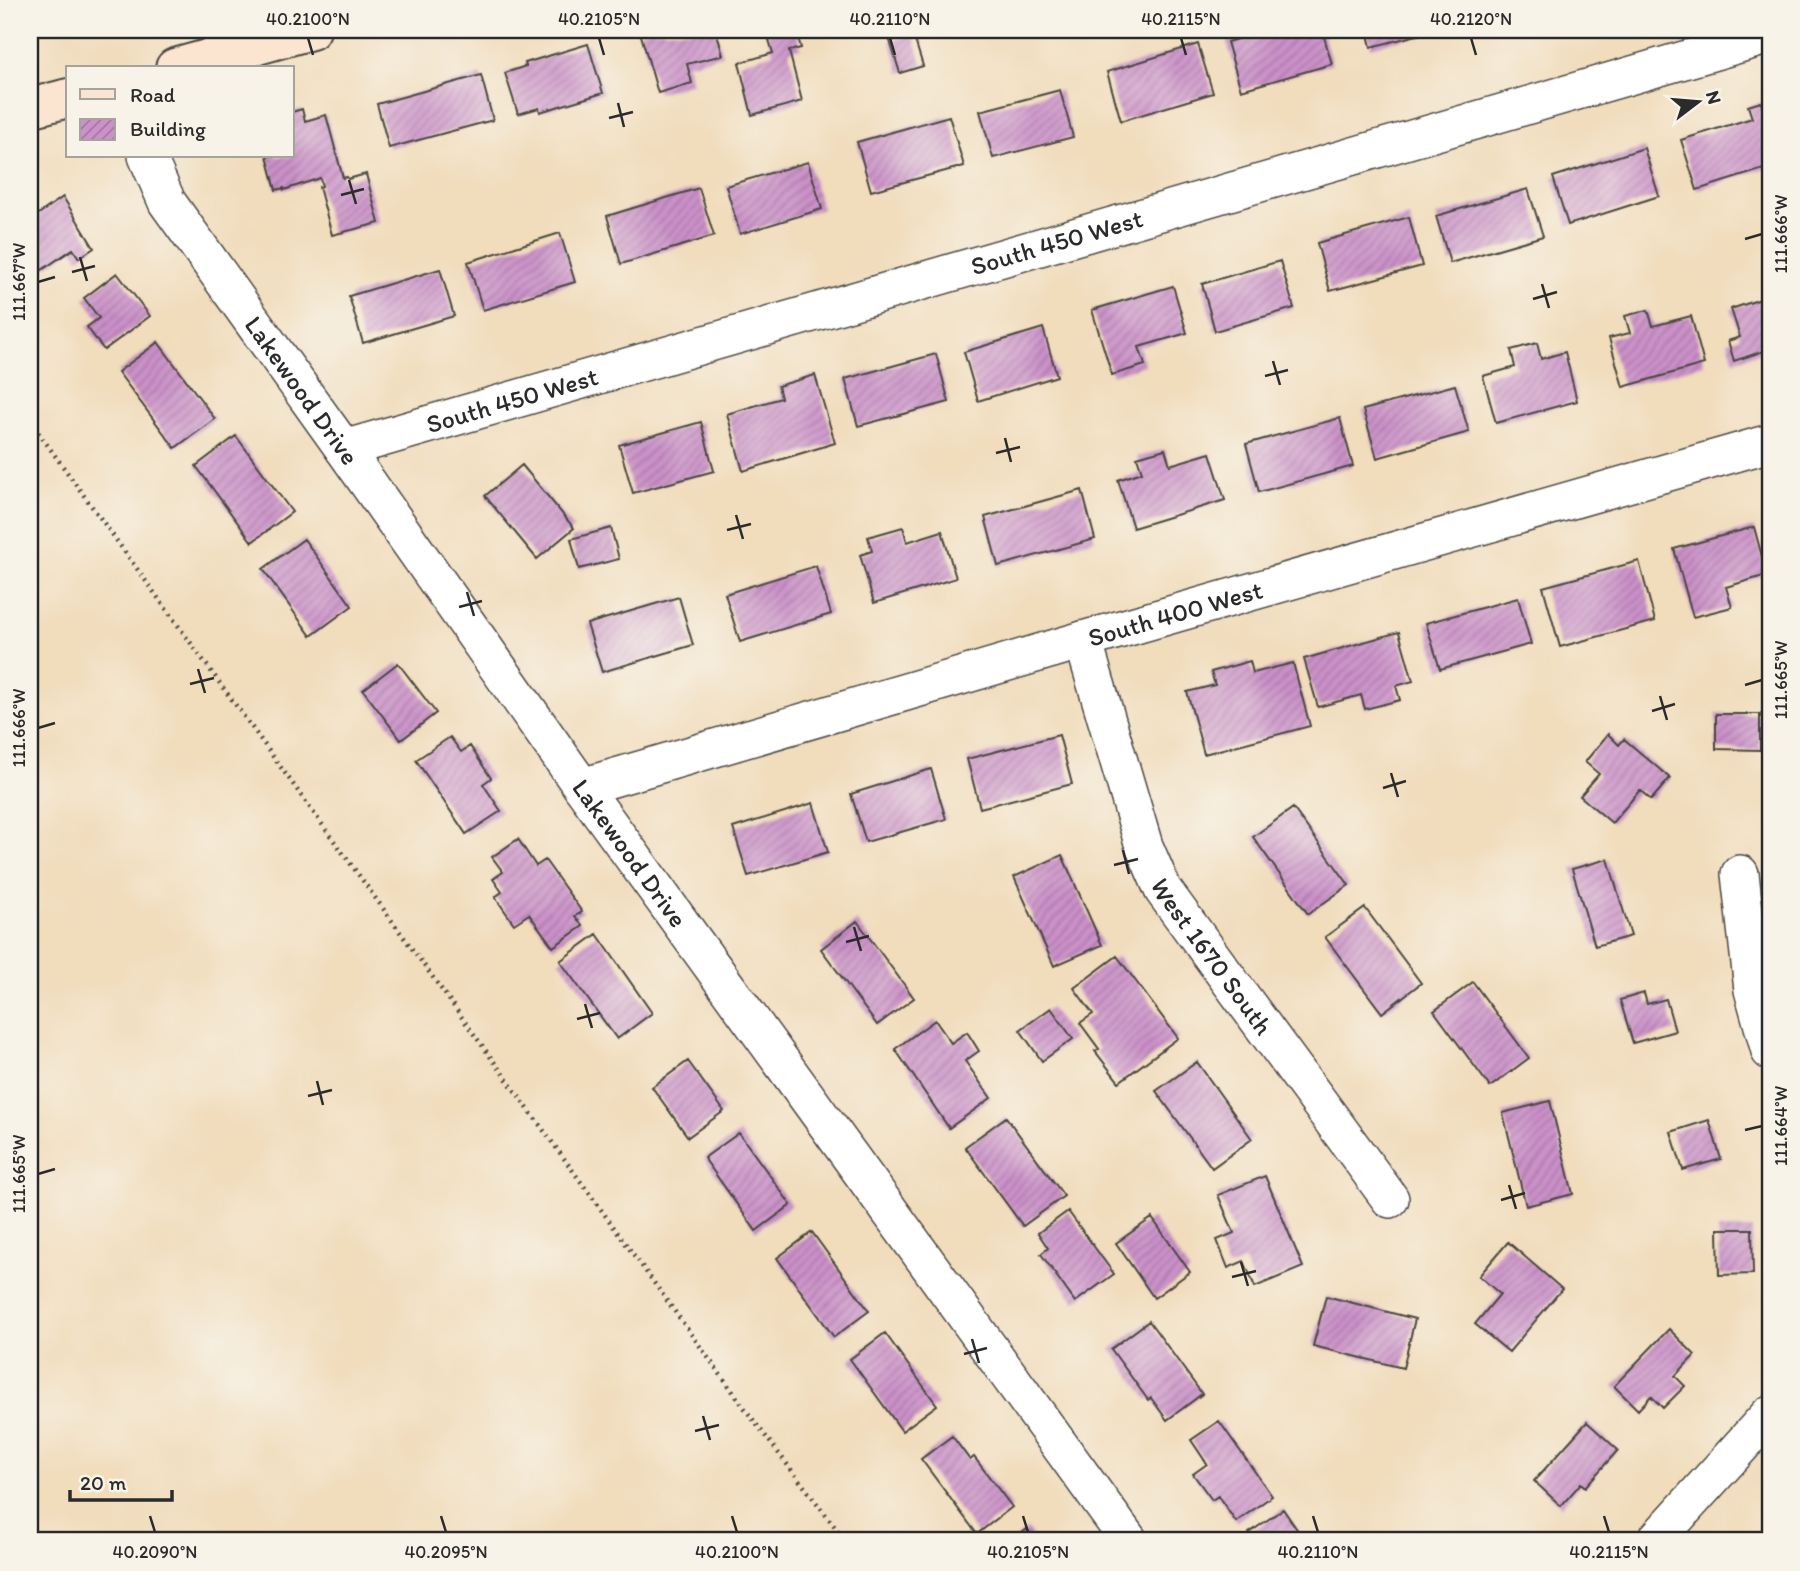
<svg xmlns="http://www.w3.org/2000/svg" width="1800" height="1571" font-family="Itim,sans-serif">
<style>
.building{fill:url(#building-hatch)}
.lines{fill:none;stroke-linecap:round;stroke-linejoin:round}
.minor-casing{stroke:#494641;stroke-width:40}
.secondary-casing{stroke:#494641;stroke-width:42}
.path{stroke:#494641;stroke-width:4.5;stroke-dasharray:2 5;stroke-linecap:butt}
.minor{stroke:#fff;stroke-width:37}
.secondary{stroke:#fce5d0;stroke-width:38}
.ticks{fill:none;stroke:#2b2b2b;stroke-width:2.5}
.labels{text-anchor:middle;stroke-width:5;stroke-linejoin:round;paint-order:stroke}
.street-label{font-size:26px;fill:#2b2b2b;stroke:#f7f3e8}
.neatline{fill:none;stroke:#2b2b2b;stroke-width:2.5}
.ticks-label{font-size:18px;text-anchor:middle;fill:#2b2b2b}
</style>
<defs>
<pattern id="building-hatch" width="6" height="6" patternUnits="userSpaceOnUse" patternTransform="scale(1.75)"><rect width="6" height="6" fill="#cb91c9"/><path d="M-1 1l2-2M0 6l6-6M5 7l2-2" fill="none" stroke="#a577a3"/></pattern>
</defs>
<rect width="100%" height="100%" fill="#f7f3e8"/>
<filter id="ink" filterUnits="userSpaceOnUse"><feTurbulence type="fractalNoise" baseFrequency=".0143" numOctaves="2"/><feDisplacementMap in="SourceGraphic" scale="14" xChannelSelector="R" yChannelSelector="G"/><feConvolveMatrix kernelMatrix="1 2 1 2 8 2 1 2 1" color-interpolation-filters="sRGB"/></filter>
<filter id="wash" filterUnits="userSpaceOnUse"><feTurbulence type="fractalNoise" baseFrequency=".00686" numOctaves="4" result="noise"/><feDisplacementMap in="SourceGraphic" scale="28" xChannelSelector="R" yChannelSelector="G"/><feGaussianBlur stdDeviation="1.57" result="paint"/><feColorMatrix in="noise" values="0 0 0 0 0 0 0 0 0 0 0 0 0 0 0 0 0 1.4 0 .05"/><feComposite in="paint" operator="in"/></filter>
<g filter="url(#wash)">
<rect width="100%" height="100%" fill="#f1dcbb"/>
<g id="blocks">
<!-- building -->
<path class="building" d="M646,30H716L723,55L687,64L692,83L658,93L640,32Z
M766,30H796L801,48L789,51L802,101L752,115L739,63L773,53Z
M1267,30H1322L1332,64L1241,90L1227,42Z
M1367,30H1433V31L1371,47Z
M913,34L923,66L900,73L890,41Z
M588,44L603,93L540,112L539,108L518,114L505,73L526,66L525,63Z
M1198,44L1213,93L1121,121L1107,72Z
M481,75L493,120L389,148L377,104Z
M1060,90L1073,137L993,158L980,111Z
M1761,102L1770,132V167L1697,190L1681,140L1752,118L1748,106Z
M302,109L305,121L326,115L343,178L347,177L348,179L366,174L379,223L332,235L319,187L322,186L320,178L284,190V188L276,190L267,156H292V112Z
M949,116L964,166L871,191L857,142Z
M1644,148L1659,196L1568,225L1553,177Z
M808,162L822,209L740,234L726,186Z
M699,188L714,236L621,264L607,216Z
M1528,189L1543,236L1450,263L1436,216Z
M63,197L94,248L79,258L73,249L30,278V220Z
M1409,217L1422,266L1330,291L1317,243Z
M560,233L575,282L483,310L468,262Z
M1280,261L1294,308L1215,331L1202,284Z
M440,269L454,316L363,343L349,296Z
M117,273L150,316L104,350L87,327L99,318L84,298Z
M1173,286L1187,333L1139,347L1145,365L1112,375L1092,310Z
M1770,296V349L1734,361L1728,341L1740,337L1731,309Z
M1648,310L1653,326L1691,316L1704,364L1623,387L1609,338L1630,333L1625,316Z
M1043,328L1057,376L978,401L964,352Z
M158,342L215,419L175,448L118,372Z
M1537,343L1541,359L1565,352L1577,401L1496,423L1483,376L1515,367L1511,350Z
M936,354L949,402L858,426L845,379Z
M815,375L835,443L743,471L727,414L781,398L778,386Z
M1455,385L1469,432L1377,458L1363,410Z
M1340,418L1353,466L1259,492L1246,444Z
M701,422L714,471L633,493L619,445Z
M236,436L292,512L252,542L196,466Z
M1165,449L1170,465L1210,453L1225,500L1133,528L1118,480L1142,472L1137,457Z
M522,465L574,528L537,559L485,496Z
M1082,490L1095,539L998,566L985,517Z
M903,527L907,542L942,531L956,578L874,603L860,555L872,551L868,537Z
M1754,527L1767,575L1726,587L1732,607L1693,617L1674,549Z
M611,528L619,559L579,569L571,539Z
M304,539L352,606L311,636L263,569Z
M1639,561L1655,621L1560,647L1543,587Z
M816,566L831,614L740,642L725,594Z
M679,597L693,645L602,672L587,624Z
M1518,598L1531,644L1440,669L1426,623Z
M1399,632L1413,681L1396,686L1400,700L1365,709L1361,695L1318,707L1304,659Z
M1250,661L1253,673L1293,663L1310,726L1204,754L1187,692L1215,685L1211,672Z
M398,663L436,713L401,740L363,690Z
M1716,714H1760V750L1716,749Z
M1608,734L1619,745L1624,739L1670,778L1651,800L1640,790L1612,823L1580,796L1599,774L1585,762Z
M1059,735L1072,784L980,808L967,759Z
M450,737L461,752L470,746L491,778L483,784L501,811L466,834L416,760Z
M931,769L946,819L866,842L851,794Z
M813,803L828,852L748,876L733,828Z
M1293,808L1349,885L1308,914L1253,837Z
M518,839L536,866L545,860L582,912L575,916L583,926L553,947L529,914L514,924L495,897L502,892L493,879L503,872L492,857Z
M1062,855L1102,945L1054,966L1014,877Z
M1608,859L1631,936L1595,946L1572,869Z
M1365,908L1421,983L1382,1013L1325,937Z
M857,921L914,998L877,1025L821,949Z
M597,934L652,1013L617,1039L560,961Z
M1117,956L1178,1038L1119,1082L1095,1051L1099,1049L1080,1023L1093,1014L1074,988Z
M1473,982L1529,1058L1490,1087L1434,1011Z
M1644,993L1647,1004L1666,999L1675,1031L1633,1043L1620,1000Z
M1051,1008L1073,1039L1042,1061L1020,1030Z
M935,1020L951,1043L967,1032L979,1051L965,1061L991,1098L949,1128L895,1049Z
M688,1061L724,1111L688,1137L652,1087Z
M1197,1062L1252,1139L1212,1168L1156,1091Z
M1550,1101L1573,1194L1526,1206L1503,1113Z
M1006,1117L1064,1196L1023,1226L965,1147Z
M1709,1120L1721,1159L1683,1170L1671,1132Z
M739,1133L791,1205L756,1231L704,1158Z
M1265,1176L1303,1267L1255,1287L1244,1261L1228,1268L1217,1240L1234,1233L1218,1195Z
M1068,1211L1114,1274L1075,1302L1041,1254L1048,1248L1038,1233Z
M1152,1218L1190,1272L1154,1298L1116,1243Z
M1718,1229H1752L1753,1274L1719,1275Z
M812,1232L869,1311L834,1337L777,1258Z
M1508,1242L1562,1289L1509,1352L1475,1324L1500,1294L1479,1276Z
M1326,1296L1415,1319L1403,1368L1313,1346Z
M1149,1321L1202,1394L1167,1420L1151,1398L1148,1400L1111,1349Z
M1669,1329L1695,1355L1675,1376L1685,1386L1663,1408L1651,1396L1638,1410L1614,1386Z
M885,1333L937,1405L902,1431L850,1359Z
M1219,1421L1272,1496L1236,1522L1218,1496L1212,1500L1193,1474L1207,1464L1191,1440Z
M1587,1422L1618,1450L1585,1487L1581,1483L1561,1506L1534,1481Z
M952,1436L970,1460L974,1457L1012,1507L977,1534L921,1459Z
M1283,1509L1305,1541H1254L1249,1533Z
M1027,1529L1036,1541H1012Z"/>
</g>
</g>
<g filter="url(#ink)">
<use href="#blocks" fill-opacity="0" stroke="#494641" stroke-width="2"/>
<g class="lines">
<defs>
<g id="minor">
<path id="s1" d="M147,156L167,202L344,449L582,787L1129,1541"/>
<path id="s2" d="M344,449L1770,35"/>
<path id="s3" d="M1083,640L1144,846L1163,890L1390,1199"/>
<path id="s4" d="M582,787L1083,640L1770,443"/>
<path d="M1740,874L1753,990L1770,1051"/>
<path d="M1655,1541L1770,1414"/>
</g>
<path id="secondary" d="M175,68L311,30
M30,108L68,98"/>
</defs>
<!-- minor casing -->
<use href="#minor" class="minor-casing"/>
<!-- secondary casing -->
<use href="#secondary" class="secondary-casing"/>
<!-- path -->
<path class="path" d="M30,421L757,1425L846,1541"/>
<!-- minor -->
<use href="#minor" class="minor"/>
<!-- secondary -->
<use href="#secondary" class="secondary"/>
</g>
</g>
<!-- ticks -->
<path class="ticks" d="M308,38L313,55M599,38L604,55M890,38L895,55M1181,38L1186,55M1471,38L1476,55M618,103L624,127M609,118L633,112M349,180L356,204M341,195L364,189M1745,239L1762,234M80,257L87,281M72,272L95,266M38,282L55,277M1542,284L1549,308M1533,299L1557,292M1273,361L1280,385M1265,376L1288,370M1005,438L1011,462M996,453L1020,447M736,515L743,539M727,530L751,524M467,592L474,616M459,607L482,601M198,669L205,693M190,684L214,678M1745,685L1762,680M1660,696L1667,720M1652,711L1675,704M38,728L55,723M1391,773L1398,797M1383,788L1406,781M1123,850L1129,874M1114,865L1138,859M854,927L861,951M846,942L869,936M585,1004L592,1028M577,1019L600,1013M317,1081L323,1105M308,1096L332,1090M1745,1130L1762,1126M38,1174L55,1169M1509,1185L1516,1209M1501,1200L1525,1193M1241,1262L1248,1286M1232,1277L1256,1271M972,1339L979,1363M964,1354L987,1348M703,1416L710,1440M695,1431L719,1425M150,1516L155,1532M441,1516L446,1532M732,1516L737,1532M1023,1516L1028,1532M1313,1516L1318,1532M1604,1516L1609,1532"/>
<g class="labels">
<!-- street labels -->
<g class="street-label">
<text dy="9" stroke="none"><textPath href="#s2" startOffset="742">South 450 West</textPath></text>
<text dy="9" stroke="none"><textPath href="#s1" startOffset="282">Lakewood Drive</textPath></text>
<text dy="9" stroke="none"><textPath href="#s2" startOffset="175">South 450 West</textPath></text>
<text dy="9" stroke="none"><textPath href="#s4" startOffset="618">South 400 West</textPath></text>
<text dy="9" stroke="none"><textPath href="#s1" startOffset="849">Lakewood Drive</textPath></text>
<text dy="9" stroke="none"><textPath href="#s3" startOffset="345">West 1670 South</textPath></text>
</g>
</g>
<!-- margin -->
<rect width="1800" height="1571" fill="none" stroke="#f7f3e8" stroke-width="77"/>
<!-- legend -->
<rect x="66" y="66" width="228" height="91" fill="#f7f3e8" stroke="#a5a39c" stroke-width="2"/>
<rect x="80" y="89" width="35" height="10" fill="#fce5d0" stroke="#a5a39c" stroke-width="2"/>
<text x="130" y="102" font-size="21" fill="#2b2b2b">Road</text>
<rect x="80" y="119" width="35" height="21" fill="url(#building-hatch)" stroke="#a5a39c" stroke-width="2"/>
<text x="130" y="136" font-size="21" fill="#2b2b2b">Building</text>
<!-- north arrow -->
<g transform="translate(1698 102) rotate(74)" stroke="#f7f3e8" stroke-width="5" paint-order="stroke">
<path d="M0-5L12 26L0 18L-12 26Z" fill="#2b2b2b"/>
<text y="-10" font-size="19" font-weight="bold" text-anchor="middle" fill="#2b2b2b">N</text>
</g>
<!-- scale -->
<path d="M70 1490v10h102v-10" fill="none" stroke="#2b2b2b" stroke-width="3.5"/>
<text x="80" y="1490" font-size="21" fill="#2b2b2b" stroke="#f7f3e8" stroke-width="5" paint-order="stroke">20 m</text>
<rect x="38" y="38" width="1724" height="1494" class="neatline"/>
<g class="ticks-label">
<text x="308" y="25">40.2100°N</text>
<text x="599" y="25">40.2105°N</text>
<text x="890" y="25">40.2110°N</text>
<text x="1181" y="25">40.2115°N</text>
<text x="1471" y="25">40.2120°N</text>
<text transform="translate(1781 234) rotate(-90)" y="6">111.666°W</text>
<text transform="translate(19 282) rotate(-90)" y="6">111.667°W</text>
<text transform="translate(1781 680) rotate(-90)" y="6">111.665°W</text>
<text transform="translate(19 728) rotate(-90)" y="6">111.666°W</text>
<text transform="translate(1781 1126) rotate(-90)" y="6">111.664°W</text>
<text transform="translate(19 1174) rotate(-90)" y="6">111.665°W</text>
<text x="155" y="1558">40.2090°N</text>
<text x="446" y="1558">40.2095°N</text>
<text x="737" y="1558">40.2100°N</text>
<text x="1028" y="1558">40.2105°N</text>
<text x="1318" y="1558">40.2110°N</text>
<text x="1609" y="1558">40.2115°N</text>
</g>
</svg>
